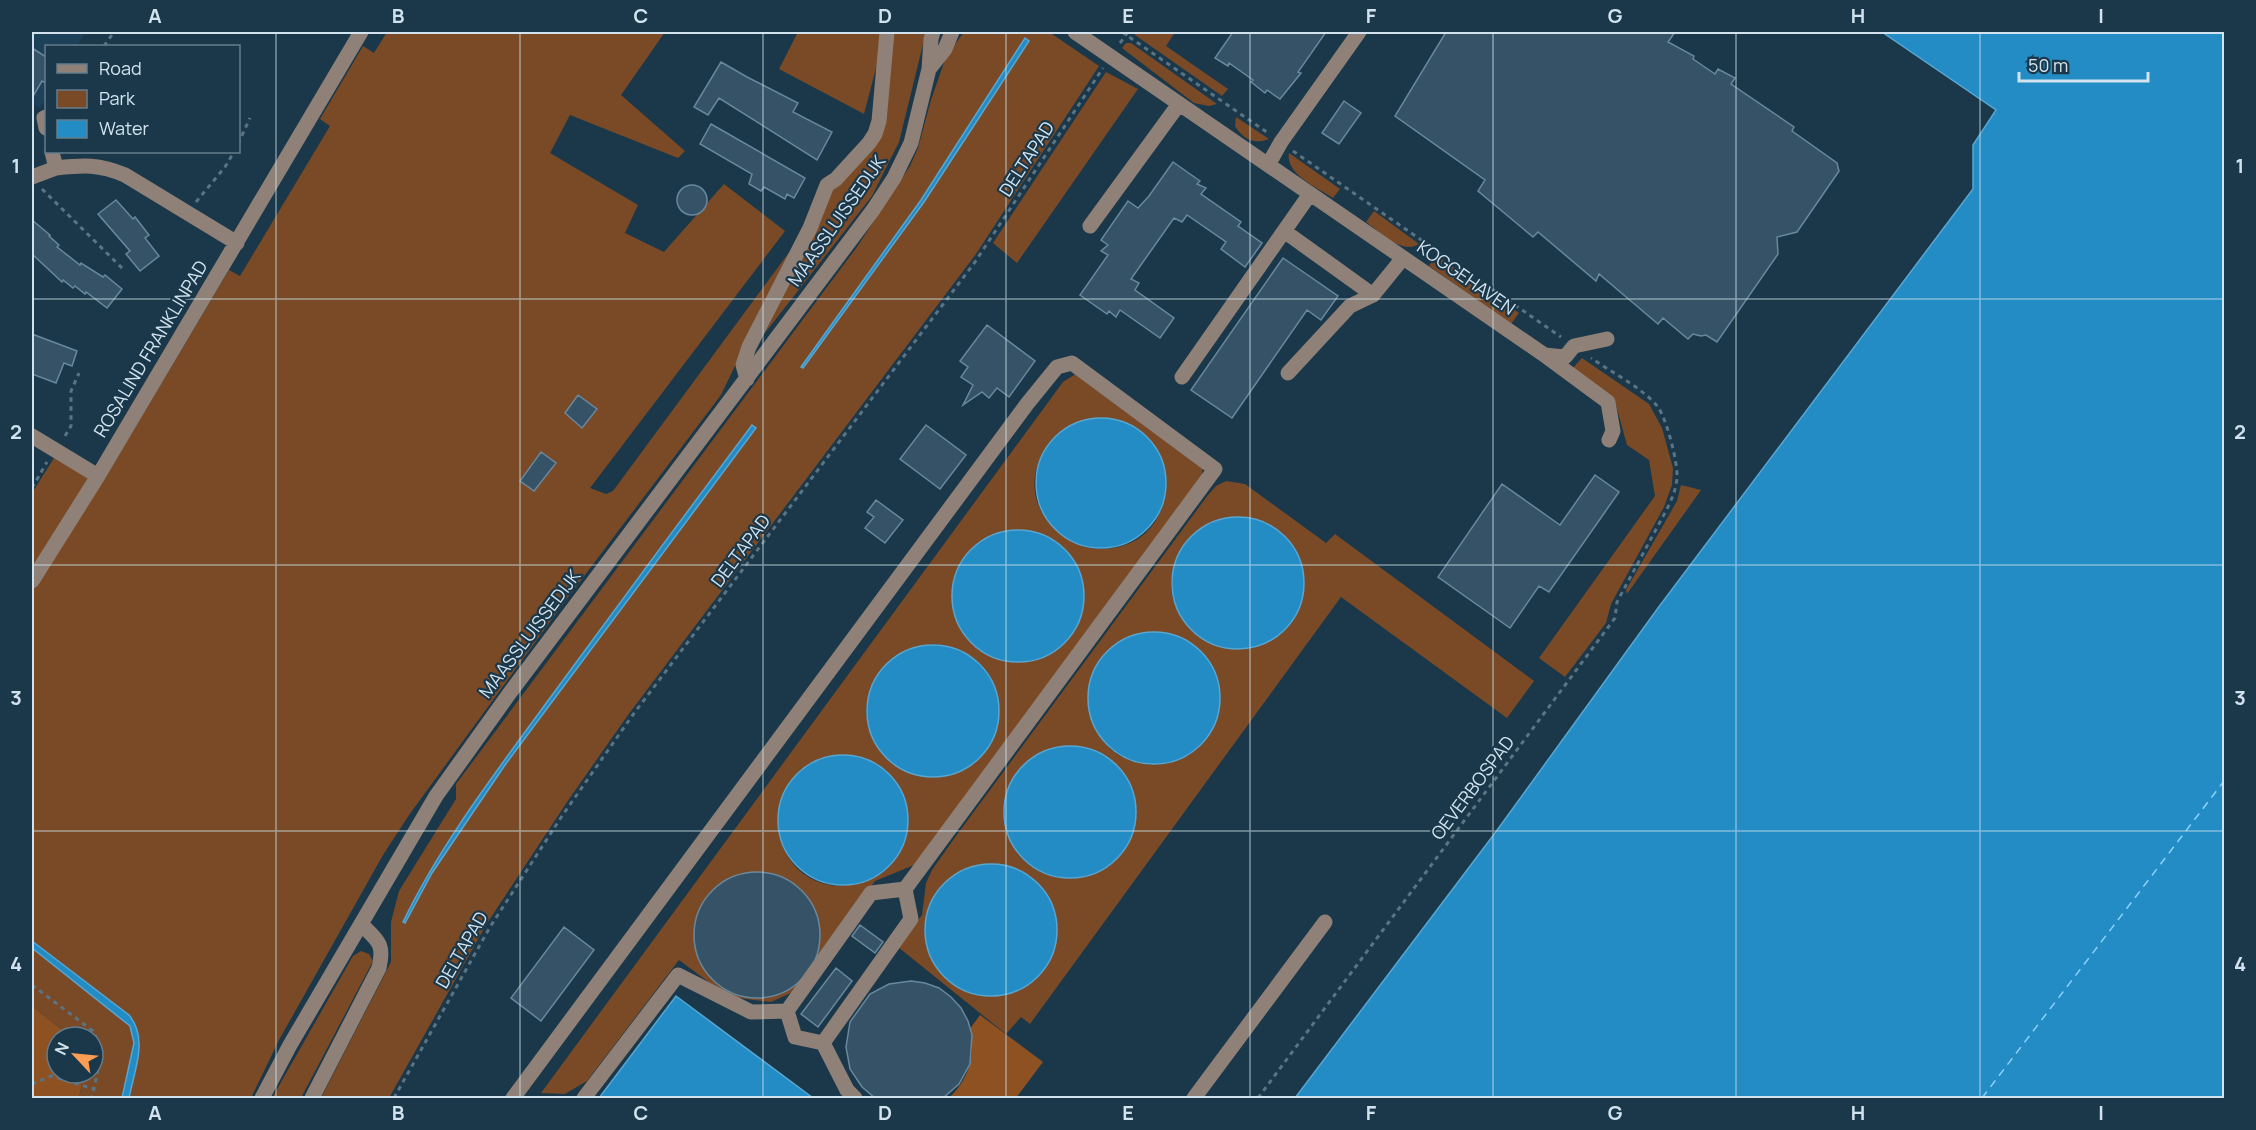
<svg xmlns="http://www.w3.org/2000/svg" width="2256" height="1130" font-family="Manrope,sans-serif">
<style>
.built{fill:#1d4158}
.green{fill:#7a4a26;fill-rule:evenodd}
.forest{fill:#8d5122}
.water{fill:#238cc5;stroke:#58a6d2;stroke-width:1.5}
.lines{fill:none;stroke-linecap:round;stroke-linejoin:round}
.ferry{stroke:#8dd1fe;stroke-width:1.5;stroke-dasharray:8 6;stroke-linecap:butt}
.building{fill:#355266;stroke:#69889e;stroke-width:1.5}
.path{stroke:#5a7484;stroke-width:3;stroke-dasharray:4.5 4.5;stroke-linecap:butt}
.minor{stroke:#8f8178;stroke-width:15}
.grid{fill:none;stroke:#d2e3ef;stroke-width:1.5;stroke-opacity:0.55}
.labels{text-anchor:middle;stroke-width:4.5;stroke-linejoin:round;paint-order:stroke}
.street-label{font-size:18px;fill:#d2e3ef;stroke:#1a384a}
.neatline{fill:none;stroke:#d2e3ef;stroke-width:2}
.grid-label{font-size:20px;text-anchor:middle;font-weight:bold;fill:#d2e3ef}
</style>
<rect width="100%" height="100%" fill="#1a384a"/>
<!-- built -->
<path class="built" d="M32,32H86L77,46H46V98L40,108L32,103Z"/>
<!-- green -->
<path class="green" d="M387,32H665L621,95L685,151L678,158L570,115L550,153L638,205L625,233L664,252L724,184L785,231L590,488L606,494L613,491L790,251L721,395L566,600L409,815L383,855L279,1040L251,1098H129L140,1040L133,1021L32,941V493L54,458L101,485L229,270L240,276L330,126L320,119L363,46L374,53Z
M798,32H883L884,38L864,114L779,69Z
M893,32H926L899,142L872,196L765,333L832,189L876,141Z
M964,32H1049L1099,66L976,254L628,715L567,802L486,925L389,1098H321L391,962V922L399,891L456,799V784L857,247L910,166L918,148L931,100L946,57Z
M1135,32H1175L1166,46L1228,89L1222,96L1135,35Z
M1126,43H1131L1217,104L1209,106L1194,103L1122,48Z
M1106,72L1138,89L1017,263L993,243Z
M1236,117L1269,139C1254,145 1243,139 1235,126Z
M1289,153L1340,189L1333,198C1318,188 1285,174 1289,153Z
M1374,211L1419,244C1402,255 1380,232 1366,222Z
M1436,255L1519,313L1511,324L1429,266Z
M1582,358L1649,404L1662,428L1673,468L1672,485L1664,507L1611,604L1606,623L1565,677L1539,658L1655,496L1649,460L1627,445L1614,398L1572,369Z
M1077,373L1204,461L1201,479L919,863L875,881L828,943L800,989L771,1002L739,998L710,983L679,960L587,1081L565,1094L541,1093L1063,382ZM1101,418C1189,423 1186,549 1101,549C1083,549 1065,541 1053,527C1011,484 1046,423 1101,418ZM1026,531C1050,535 1067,548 1077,571C1081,579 1085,588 1082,597C1079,608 1077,622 1072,632C1068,641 1058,649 1049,654C993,684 929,621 961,565C975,539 998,532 1026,531ZM936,644C957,647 983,659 992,680C995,688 994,699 994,707C995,716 998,727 995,735C983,768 939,786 908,770C893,762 882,756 874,741C850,693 887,647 936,644ZM830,756C915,742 939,867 855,884C776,901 742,784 830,756Z
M1226,481L1245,484L1326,543L1335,534L1534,681L1507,718L1341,597L1030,1024L1021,1017L1006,1034L898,947L922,915L926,883L932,870L956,836L1208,495L1216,486ZM1239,517C1252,522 1271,525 1282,534C1312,559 1312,617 1275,637C1268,641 1259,647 1251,648C1205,657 1155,609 1176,562C1178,556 1185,550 1189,544C1205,525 1214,518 1239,517ZM1148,633C1232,627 1245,751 1164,763C1077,776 1058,646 1148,633ZM1064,746C1078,746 1100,748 1111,760C1115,766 1118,774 1122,780C1136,805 1143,822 1124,848C1114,863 1099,873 1080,877C997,891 970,764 1064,746ZM996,864C1010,867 1023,870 1034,880C1070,910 1061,971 1018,989C1009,993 1001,996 991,996C984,995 976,991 969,989C949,982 935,972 929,950C916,905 950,864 996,864Z
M1681,485L1701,490L1627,594L1626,590L1677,501Z
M32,948L130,1026L134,1043L122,1098H79L84,1073H93V1037H71L32,1006Z
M361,951L369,954L373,961L301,1098H272L353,956Z"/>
<!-- forest -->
<path class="forest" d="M32,1006L71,1037H57V1073H84L79,1098H32Z
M980,1015L1043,1062L1016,1098H949C968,1080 977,1055 969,1030Z"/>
<!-- water -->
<path class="water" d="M1882,32H2224V1098H1295L1495,833L1658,608L1973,189V145L1996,110Z
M1025,38L1029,41L924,202L803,368L801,367L921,200Z
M1036 483a65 65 0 1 1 130 0a65 65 0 1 1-130 0Z
M752,425L756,428L505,765L432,873L405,923L403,922C441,843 496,772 547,702C615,609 683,517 752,425Z
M1172 583a66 66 0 1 1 132 0a66 66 0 1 1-132 0Z
M952 596a66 66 0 1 1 132 0a66 66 0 1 1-132 0Z
M1088 698a66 66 0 1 1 132 0a66 66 0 1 1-132 0Z
M867 711a66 66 0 1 1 132 0a66 66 0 1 1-132 0Z
M1004 812a66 66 0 1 1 132 0a66 66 0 1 1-132 0Z
M778 820a65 65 0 1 1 130 0a65 65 0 1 1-130 0Z
M925 930a66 66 0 1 1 132 0a66 66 0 1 1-132 0Z
M32,941L129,1015C149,1039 134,1071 129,1098H122L134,1043L130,1026L32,948Z
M676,996L813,1098H599Z"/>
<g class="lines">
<!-- ferry -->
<path class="ferry" d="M1982,1098L2224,781"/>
</g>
<!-- building -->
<path class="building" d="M1233,32H1326L1298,72L1301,73L1280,99L1267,90L1265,93L1251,82L1253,80L1229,63L1228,66L1215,58Z
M1446,32H1675L1668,42L1694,56L1693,59L1715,74L1718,69L1735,78L1731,84L1794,127L1792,131L1837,163L1839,171L1797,232L1777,237L1778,254L1717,342L1706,335L1701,336L1693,334L1688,339L1663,318L1658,324L1599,274L1596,281L1538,232L1533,237L1478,191L1485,180L1395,116Z
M32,48L46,57V83L42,81L32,98Z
M721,62L747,77L798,103L793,112L832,132L817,160L719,98L708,115L694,107Z
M1344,101L1361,113L1339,144L1322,133Z
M711,124L805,178L794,198L787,194L785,199L764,187L761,191L749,184L752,174L700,144Z
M1173,162L1200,181L1197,184L1206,188L1201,194L1241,222L1238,226L1262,243L1245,267L1221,249L1226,242L1187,215L1182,222L1174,218L1131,279L1139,283L1135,290L1174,318L1160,338L1120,310L1116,317L1109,311L1107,314L1080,295L1108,255L1101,251L1108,245L1101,240L1128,201L1138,208L1149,196Z
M677 200a15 15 0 1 1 30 0a15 15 0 1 1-30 0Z
M116,200L133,219L135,217L149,235L145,238L159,256L140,271L126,254L130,251L98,214Z
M32,220L50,235L49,236L59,245L57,247L80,265L81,263L103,277L105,275L122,289L107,308L86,292L85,294L75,286L73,288L63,280L62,282L32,254Z
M1283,258L1338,296L1321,320L1307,310L1232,418L1191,390Z
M987,325L1035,361L1009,397L997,388L989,398L982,392L963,405L973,385L961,377L968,367L960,361Z
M32,334L77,351L72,366L64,363L56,383L32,374Z
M578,395L597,409L582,428L565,413Z
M926,425L966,455L940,489L900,459Z
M541,452L556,463L534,491L520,481Z
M1595,475L1619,492L1549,592L1539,586L1510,628L1438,577L1502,484L1560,525Z
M876,500L903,520L885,543L865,528L874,517L867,512Z
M694 935a63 63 0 1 1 126 0a63 63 0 1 1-126 0Z
M860,925L883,942L875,953L852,936Z
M564,927L594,950L541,1021L511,998Z
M836,968L852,981L818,1027L801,1014Z
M911,981L925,983L939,988L951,997L961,1008L968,1021L972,1035L970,1064L959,1084L943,1098H875L862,1087L850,1069L846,1047L850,1022L870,994L889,984Z"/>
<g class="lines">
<!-- path -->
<path class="path" d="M1122,32L1268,133
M1120,43L1128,32
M104,46L114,32
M238,144L250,118
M1293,151L1561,337
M42,189L124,270
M196,202L225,167L234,152
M65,436L71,426V391L79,373
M32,488L47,462
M32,985L93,1031L102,1051L92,1098
M32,1084L51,1076L94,1089
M394,1098L490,927L562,816L632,716L975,262L1103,68
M1258,1098L1615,618L1617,602L1667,509C1672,499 1676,489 1677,478C1678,463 1667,420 1658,407C1643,388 1611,372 1591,358"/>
<!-- minor -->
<path class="minor" d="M1075,32L1543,354L1608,402L1613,431L1609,440
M929,69L945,49L952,32
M46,117L44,118L46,128
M1268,165L1281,142L1359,32
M56,168C84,165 99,164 125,175L237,243
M32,177L56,168L52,152
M1090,226L1179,104
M1284,231L1373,295
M1544,355L1565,357L1574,346L1607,339
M1288,373L1350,306L1373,295L1403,258
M1182,377L1310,194
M747,379L743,365L749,347L810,228L827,185L836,179L869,143L875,134L879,121L887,32
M32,436L98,476
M32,581L98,476L361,32
M823,1043L847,1090L855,1098
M262,1098L290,1045L436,796L509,694L873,210L894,178L911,143L929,69L931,39L933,32
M312,1098L379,968C385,943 377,940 361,924
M513,1098L1027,404L1057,367L1072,363L1215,469L905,889L871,893L787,1011L795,1037L823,1043L911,919L905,889
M584,1098L678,975L751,1012L787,1011
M1194,1098L1325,922"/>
</g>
<!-- grid -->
<path class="grid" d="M276,32V1098M520,32V1098M763,32V1098M1006,32V1098M1250,32V1098M1493,32V1098M1736,32V1098M1980,32V1098M32,299H2224M32,565H2224M32,831H2224"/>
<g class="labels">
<!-- street labels -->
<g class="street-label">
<text transform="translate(1027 159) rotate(-57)" y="6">DELTAPAD</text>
<text transform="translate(837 221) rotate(-55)" y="6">MAASSLUISSEDIJK</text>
<text transform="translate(1466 278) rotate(35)" y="6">KOGGEHAVEN</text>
<text transform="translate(151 349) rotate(-59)" y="6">ROSALIND FRANKLINPAD</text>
<text transform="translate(741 551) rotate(-53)" y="6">DELTAPAD</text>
<text transform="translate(530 634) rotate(-53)" y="6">MAASSLUISSEDIJK</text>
<text transform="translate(1473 788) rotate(-53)" y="6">OEVERBOSPAD</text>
<text transform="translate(462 950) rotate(-60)" y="6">DELTAPAD</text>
</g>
</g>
<!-- border -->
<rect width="2256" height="1130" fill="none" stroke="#1a384a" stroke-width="66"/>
<!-- legend -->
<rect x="45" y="45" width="195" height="108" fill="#1a384a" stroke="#647c8c" stroke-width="1.5"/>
<rect x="57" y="64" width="30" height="9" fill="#8f8178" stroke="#647c8c" stroke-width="1.5"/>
<text x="99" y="75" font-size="18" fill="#d2e3ef">Road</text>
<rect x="57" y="90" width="30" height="18" fill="#7a4a26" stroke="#647c8c" stroke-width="1.5"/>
<text x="99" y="105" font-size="18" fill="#d2e3ef">Park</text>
<rect x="57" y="120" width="30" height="18" fill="#238cc5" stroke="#647c8c" stroke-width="1.5"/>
<text x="99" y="135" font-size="18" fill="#d2e3ef">Water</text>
<!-- north arrow -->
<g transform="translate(75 1055) rotate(296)"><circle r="28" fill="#1a384a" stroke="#647c8c" stroke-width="1.5"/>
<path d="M0-4.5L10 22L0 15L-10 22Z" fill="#fc9d54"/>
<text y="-9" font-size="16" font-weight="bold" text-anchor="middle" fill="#d2e3ef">N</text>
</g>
<!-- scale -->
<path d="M2019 72v9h129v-9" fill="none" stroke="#d2e3ef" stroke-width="3"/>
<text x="2028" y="72" font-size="18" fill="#d2e3ef" stroke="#1a384a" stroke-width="4.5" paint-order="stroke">50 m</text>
<rect x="33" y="33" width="2190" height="1064" class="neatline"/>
<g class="grid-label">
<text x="155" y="23">A</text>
<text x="398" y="23">B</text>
<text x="641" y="23">C</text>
<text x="885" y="23">D</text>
<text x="1128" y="23">E</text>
<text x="1371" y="23">F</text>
<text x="1615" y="23">G</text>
<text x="1858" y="23">H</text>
<text x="2101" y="23">I</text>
<text x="16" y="173">1</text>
<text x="2240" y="173">1</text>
<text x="16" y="439">2</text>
<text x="2240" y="439">2</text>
<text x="16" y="705">3</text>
<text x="2240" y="705">3</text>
<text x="16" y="971">4</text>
<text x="2240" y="971">4</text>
<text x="155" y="1120">A</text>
<text x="398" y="1120">B</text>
<text x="641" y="1120">C</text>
<text x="885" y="1120">D</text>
<text x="1128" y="1120">E</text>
<text x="1371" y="1120">F</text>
<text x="1615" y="1120">G</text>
<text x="1858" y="1120">H</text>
<text x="2101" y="1120">I</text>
</g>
</svg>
